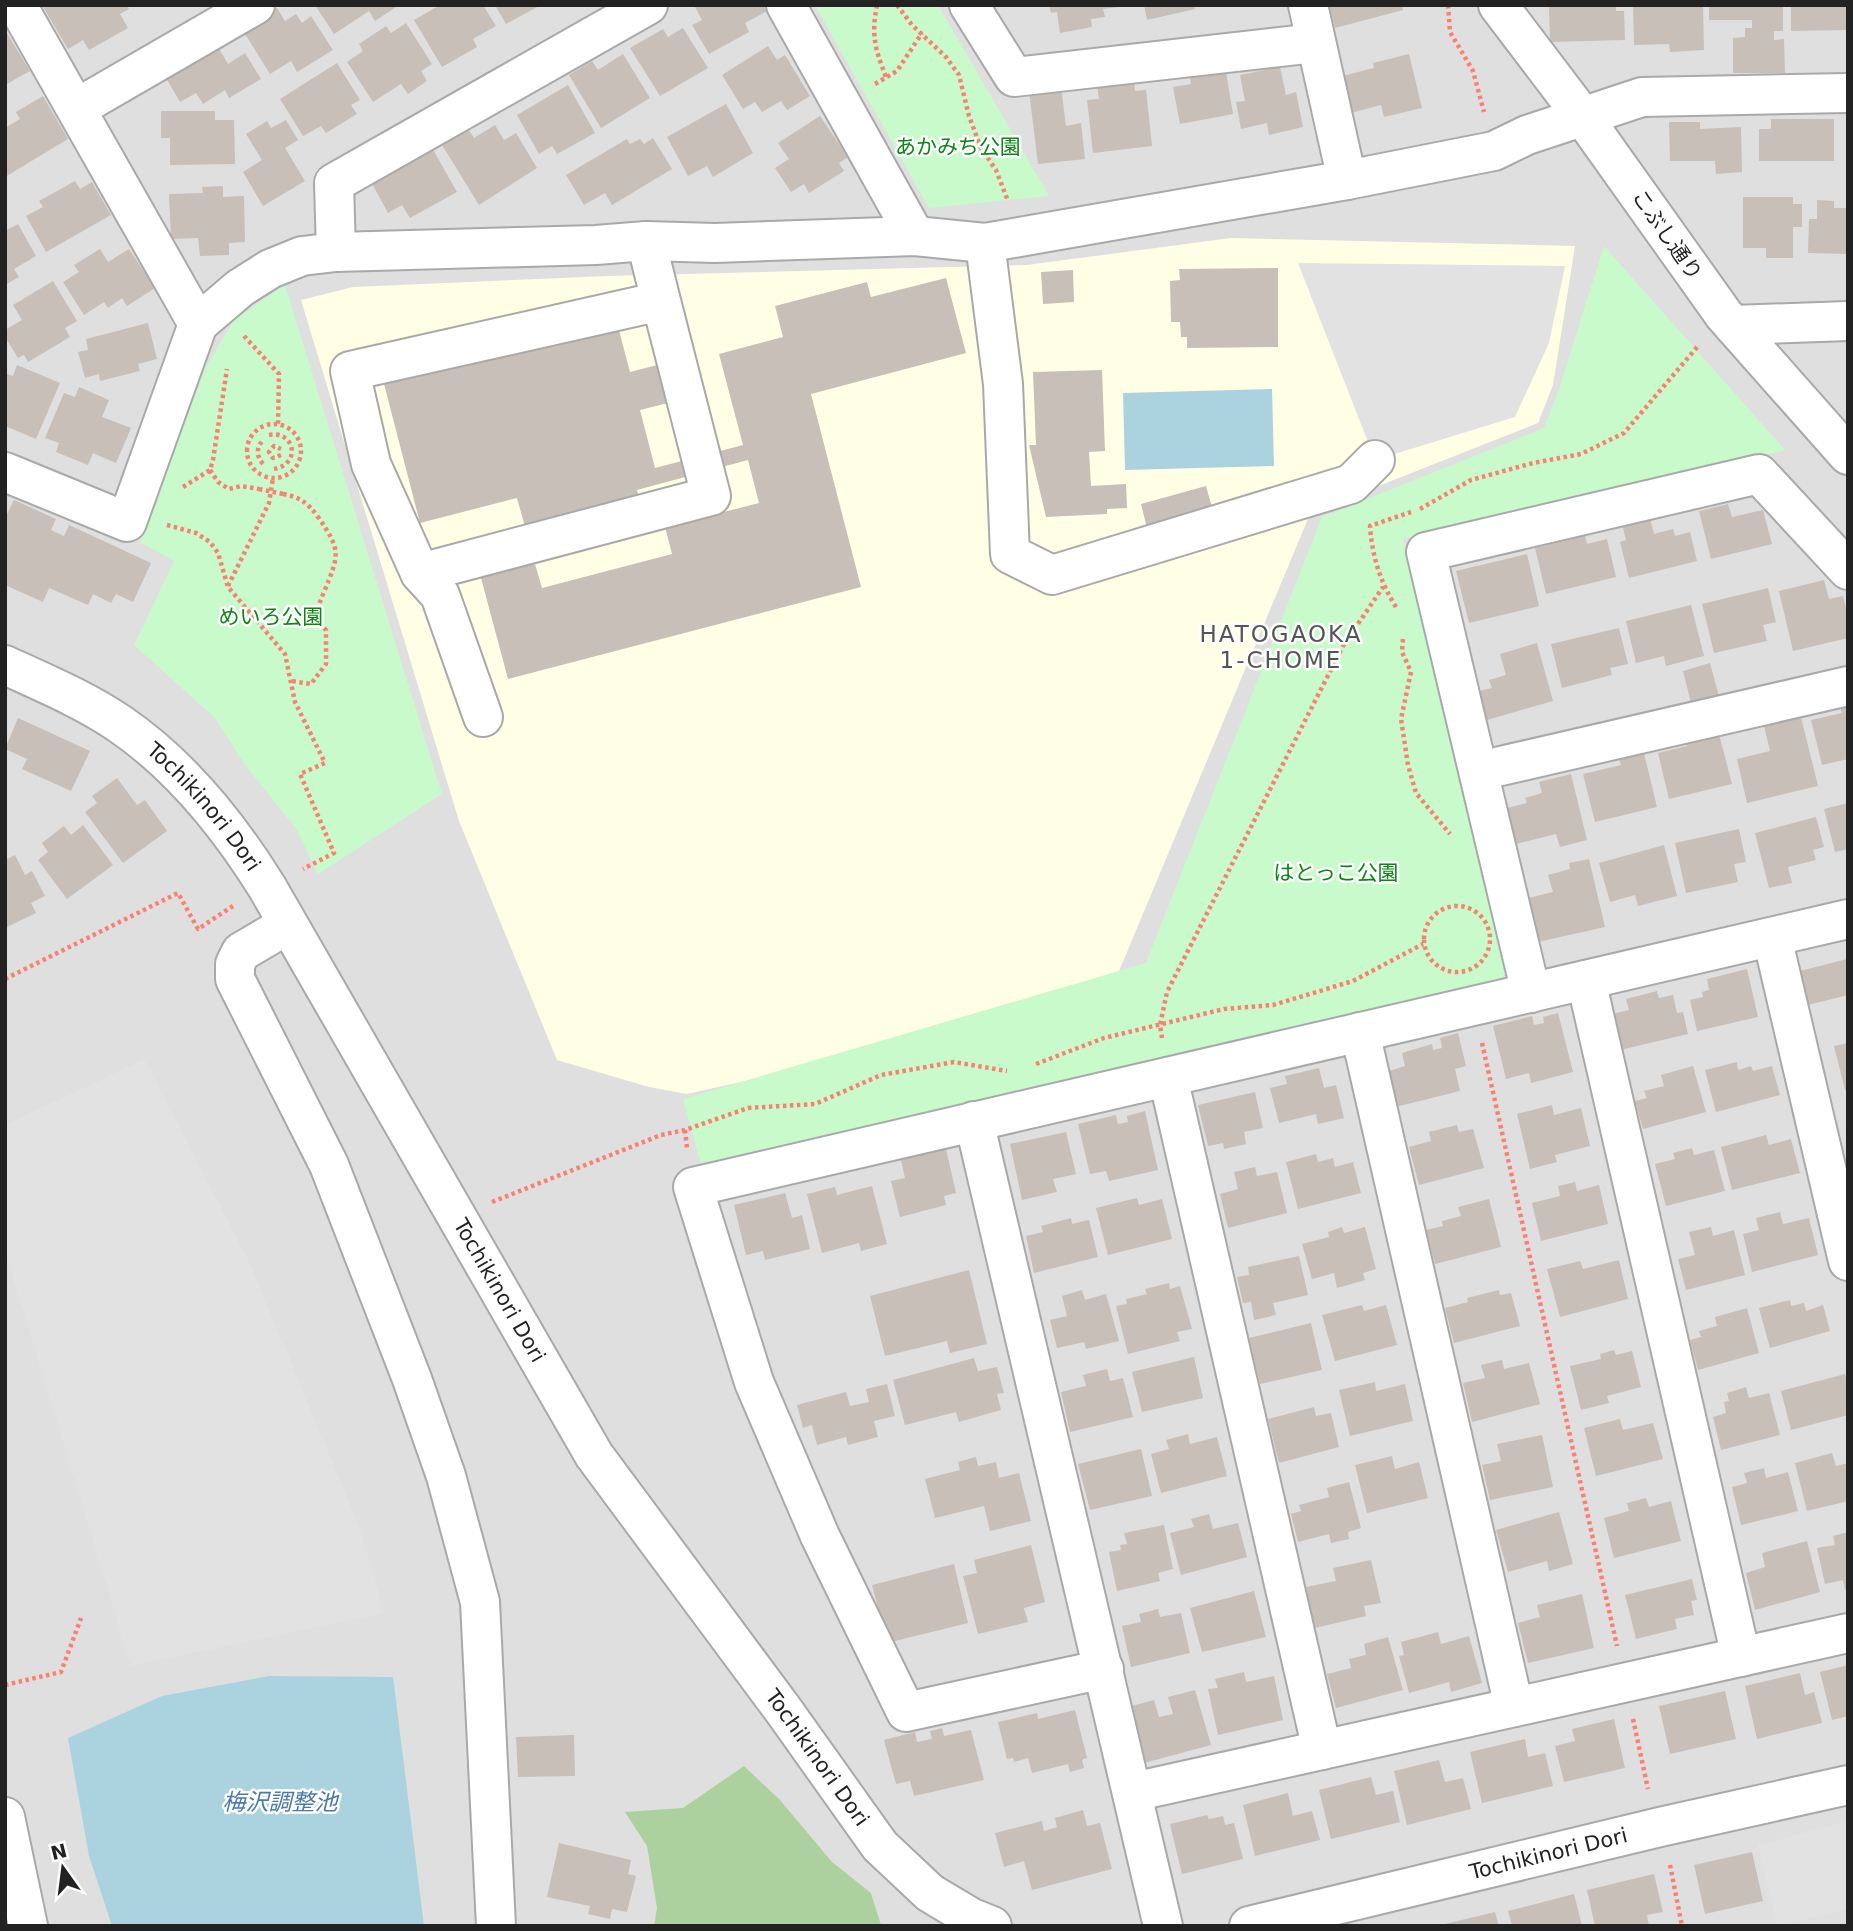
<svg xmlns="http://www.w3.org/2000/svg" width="1853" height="1931" font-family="'DejaVu Sans','Noto Sans JP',sans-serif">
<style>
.residential{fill:#e0dfdf}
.education{fill:#ffffe5}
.forest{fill:#add19e}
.park{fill:#c8facc}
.parking{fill:#e2e2e2}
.water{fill:#aad3df}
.building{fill:#c7bfb8}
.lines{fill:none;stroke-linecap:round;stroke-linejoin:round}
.minor-casing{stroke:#a9a9a9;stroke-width:42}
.path{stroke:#fa8072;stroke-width:4.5;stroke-dasharray:3.5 3.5;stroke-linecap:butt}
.minor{stroke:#fff;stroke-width:38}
.path-bridge{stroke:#fa8072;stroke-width:4.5;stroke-dasharray:3.5 3.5;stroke-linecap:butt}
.labels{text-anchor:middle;stroke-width:5;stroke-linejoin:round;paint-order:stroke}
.park-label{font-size:21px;fill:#0c8416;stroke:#fff}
.street-label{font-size:21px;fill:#222;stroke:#fff}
.neighbourhood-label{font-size:23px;letter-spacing:2px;fill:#555;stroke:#fff}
.water-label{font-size:23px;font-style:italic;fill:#4a7aab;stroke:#fff}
</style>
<rect width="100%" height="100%" fill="#f2efe9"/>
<!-- residential -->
<path class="residential" d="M5,5H1848V1926H5Z"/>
<!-- education -->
<path class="education" d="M1231,238L1575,246L1553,385L1538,423L1381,485L1315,502L1112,988L1097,1002L687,1094L649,1087L557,1060L459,821L301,300L353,287L608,276L1027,265Z"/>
<!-- forest -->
<path class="forest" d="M744,1766L780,1800L832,1862L871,1893L881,1925L654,1926L657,1908L647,1846L625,1812L683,1808Z"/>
<!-- park -->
<path class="park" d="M815,5H938L1049,196L929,208Z
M1604,246L1785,450L1403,539L1507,969L1501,981L703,1171L683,1099L1146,963L1322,517L1544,428L1558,392Z
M285,285L442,794L318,874L297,830L245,765L215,718L134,645L174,561L140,542L206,367L234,320Z"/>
<!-- parking -->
<path class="parking" d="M1298,263L1565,266L1549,343L1515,417L1375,460Z
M145,1059L250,1264L359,1526L384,1613L131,1666L5,1250V1125Z
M1845,1822L1848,1835V1909L1777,1926L1758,1845Z"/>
<!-- water -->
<path class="water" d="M1272,389L1274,466L1125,470L1123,393Z
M269,1676L393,1677L424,1926H112L89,1856L68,1738L162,1696Z"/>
<!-- building -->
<path class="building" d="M42,5H127L129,9L120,14L128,28L89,50L83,40L68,49Z
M315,5H399L375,21L369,11L334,34Z
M440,5H483L496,26L473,39L477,47L442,67L414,20Z
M495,5H541L506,24Z
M694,5H763L767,11L745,23L749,32L709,54L692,25L702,20Z
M1049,5H1119V7L1103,9L1105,17L1091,19L1092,27L1060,33L1057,12L1051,13Z
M1144,5H1194L1195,9L1147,20Z
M1329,5H1402L1403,10L1335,28Z
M1616,5V11H1624L1625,40L1550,42L1549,6Z
M1633,5H1703L1704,50L1670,52L1669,44L1634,45Z
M1709,5H1783V31H1774V40L1784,39L1785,73H1733V38L1745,37V28H1752V20H1709Z
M1791,5H1848V30L1791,31Z
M277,8L285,21L296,14L302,23L311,16L333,50L297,72L291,61L270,74L242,29Z
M406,23L432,64L421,71L427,81L408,94L401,84L373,102L347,62L363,51L359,44L386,26L391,33Z
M683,28L708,68L660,96L630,48L663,29L668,37Z
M5,30L30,71L5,85Z
M214,40L228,64L245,53L261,79L229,98L225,90L203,104L196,93L180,102L162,71Z
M768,46L777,60L785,55L810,96L787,110L781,101L762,112L755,102L743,109L722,75Z
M623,54L650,98L601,128L569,75L592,61L598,70Z
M1409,54L1422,108L1384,117L1381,105L1351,113L1342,76L1374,68L1373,63Z
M337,63L360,100L351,105L357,114L326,133L321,126L303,136L280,99Z
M1225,66L1233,114L1180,124L1173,87L1191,84L1189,73Z
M1280,67L1286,95L1296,92L1303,127L1269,135L1267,123L1241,129L1236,102L1245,101L1240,75Z
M1134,82L1135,91L1146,90L1152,146L1093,153L1087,100L1099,99L1097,86Z
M568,85L595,133L557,154L552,146L539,154L517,115Z
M1061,87L1066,126L1081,123L1085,159L1038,164L1029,91Z
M43,96L68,139L5,177V128L20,119L16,112Z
M726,104L753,153L713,177L707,166L688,176L667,137Z
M161,111H215V120H234L235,164L170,165V138H161Z
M820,116L848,157L839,163L844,171L809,193L804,184L791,192L775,168L789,159L778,143Z
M1771,119H1834V161H1759V129H1771Z
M286,120L298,140L285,148L305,181L263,206L243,172L262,160L246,134L267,121L271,128Z
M1669,122H1700V129L1741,127L1742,172L1716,174L1715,161H1670Z
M495,125L504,140L516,133L537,168L479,205L442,145L468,129L474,138Z
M653,138L672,169L612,205L605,193L584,205L566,175L627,139L630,144L640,139L644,144Z
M431,146L457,192L410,218L402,205L388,213L370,180Z
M75,181L80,189L92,182L111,215L46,252L26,216L43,207L39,201Z
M223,186V197L244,196L245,242L229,243V255L200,256L198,238L171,239L169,194L203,193L202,187Z
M1743,197H1793V204H1802V227H1793V258H1766V248H1743Z
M1817,200L1834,201V208H1848V254L1808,253L1809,219H1817Z
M18,224L36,256L14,269L19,277L5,285V231Z
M100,249L108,262L129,249L155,288L127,306L122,298L108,308L104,302L84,315L63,282L79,272L74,265Z
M1278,268V347L1187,348V337H1181L1180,322H1171L1170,281L1180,280L1179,269Z
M1073,270L1074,302L1043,304L1041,272Z
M946,278L966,353L811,394L861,587L508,679L481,578L535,564L542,588L672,554L665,527L759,503L748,460L637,490L641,505L527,534L517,498L420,523L383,380L616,319L630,372L657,365L668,403L640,410L655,468L743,445L719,354L783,337L775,306L867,282L871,297Z
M53,281L77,321L65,328L70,337L28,362L24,355L18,358L5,337V330L22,320L13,305Z
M148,323L157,359L138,364L140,371L100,381L99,374L85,378L78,352L88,350L86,339Z
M17,365L60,383L36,439L5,426V373L13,376Z
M1102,370L1105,451L1089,452L1091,486L1126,484L1127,508L1107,509V514L1046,517L1029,445H1036L1033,372Z
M79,387L109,400L102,417L131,428L116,463L93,453L88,465L56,452L59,443L45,438L64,393L75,397Z
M1206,486L1213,511L1147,528L1141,504Z
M14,500L56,519L51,530L64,536L69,525L151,563L133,602L116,594L111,603L93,594L88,605L49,588L43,602L5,585V518Z
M1728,504L1732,517L1763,510L1772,544L1711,559L1699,511Z
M1650,518L1654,534L1673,529L1675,536L1690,532L1697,561L1629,578L1620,542L1626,540L1622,524Z
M1585,536L1587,544L1607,539L1616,577L1546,594L1535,548Z
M1527,554L1539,606L1469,623L1456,571Z
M1824,580L1829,599L1843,596L1848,616V638L1793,651L1779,591Z
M1768,588L1776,622L1763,625L1767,641L1714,653L1702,604Z
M1691,605L1704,656L1666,666L1664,656L1636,663L1626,621Z
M1619,628L1628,664L1610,668L1612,675L1562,688L1551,644Z
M1537,643L1553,701L1487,720L1479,691L1492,688L1489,680L1506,675L1500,654Z
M1710,663L1720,700L1692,707L1683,671Z
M1848,701V759L1822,765L1811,720L1842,713L1839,704Z
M1800,713L1818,786L1747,803L1737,759L1770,751L1763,722Z
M18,718L90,751L71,791L22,769L27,759L5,749Z
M1718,730L1732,784L1669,799L1658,753L1687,746L1685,738Z
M1643,749L1657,807L1595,822L1583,774L1621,765L1618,755Z
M1571,774L1587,840L1560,847L1556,834L1516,844L1507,808L1527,803L1525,798L1542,793L1539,782Z
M117,778L137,805L145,800L167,831L123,863L85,812L97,803L92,796Z
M1848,803V849L1835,852L1824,809Z
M1816,817L1824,847L1813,850L1816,860L1788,867L1792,883L1769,888L1755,833Z
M83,825L113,865L67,899L38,860L48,852L42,843L64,826L71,835Z
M1739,829L1746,862L1734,864L1738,882L1686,893L1675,843Z
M1664,845L1677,896L1638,906L1635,895L1610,902L1599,863Z
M15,855L25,875L32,871L45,896L31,903L36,913L5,928V860Z
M1589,859L1605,927L1538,942L1528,898L1553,892L1548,875L1570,869L1569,863Z
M1847,959L1848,995L1808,1005L1800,971Z
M1747,969L1758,1017L1697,1031L1690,1000L1703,997L1702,992L1709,990L1707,979Z
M1657,991L1659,998L1673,995L1677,1013L1683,1012L1688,1034L1620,1050L1612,1014L1629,1010L1626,999Z
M1558,1013L1573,1072L1531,1083L1529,1073L1506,1079L1493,1026L1532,1016L1534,1025L1544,1023L1543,1017Z
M1458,1033L1466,1066L1455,1069L1460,1091L1395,1107L1386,1072L1405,1066L1402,1053L1432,1044L1433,1050L1442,1048L1440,1038Z
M1848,1043V1090H1845L1834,1046Z
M1737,1062L1738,1070L1751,1066L1753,1071L1772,1066L1780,1095L1716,1112L1705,1070Z
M1693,1066L1706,1112L1643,1129L1635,1101L1647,1098L1644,1091L1664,1086L1661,1075Z
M1319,1068L1324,1088L1336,1085L1344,1118L1318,1124L1316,1114L1279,1123L1270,1088L1287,1084L1285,1076Z
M1255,1092L1263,1128L1244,1132L1246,1144L1224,1149L1223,1143L1208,1146L1198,1105Z
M1552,1105L1554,1115L1581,1108L1590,1146L1555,1155L1557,1162L1530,1169L1517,1114Z
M1145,1111L1158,1170L1109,1181L1106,1171L1090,1174L1078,1124L1116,1115L1118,1124L1128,1122L1127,1116Z
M1457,1125L1459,1132L1473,1129L1484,1168L1419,1185L1409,1147L1431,1141L1429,1132Z
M1066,1132L1076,1174L1053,1179L1057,1192L1022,1200L1010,1144Z
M1766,1135L1769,1145L1791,1139L1800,1173L1732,1190L1721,1147Z
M1692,1148L1694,1155L1714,1150L1725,1191L1666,1206L1655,1164L1675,1159L1673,1153Z
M946,1149L956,1193L944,1196L946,1205L900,1217L891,1181L905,1178L901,1160Z
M1316,1154L1318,1162L1333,1158L1335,1167L1353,1162L1361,1193L1298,1209L1286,1162Z
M1255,1167L1257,1176L1277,1172L1287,1213L1228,1228L1220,1194L1238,1189L1234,1172Z
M1575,1182L1577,1191L1599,1185L1608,1224L1541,1241L1532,1203L1560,1196L1558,1186Z
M872,1186L887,1244L861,1251L859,1243L822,1253L807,1194L835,1187L837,1195Z
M785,1193L792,1218L802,1215L810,1249L765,1260L763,1251L746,1255L734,1205Z
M1137,1198L1139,1205L1162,1199L1172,1239L1108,1255L1096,1208Z
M1489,1199L1501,1247L1435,1264L1426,1230L1443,1226L1442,1221L1461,1216L1458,1207Z
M1780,1212L1783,1224L1809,1218L1818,1255L1752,1272L1743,1234L1759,1230L1756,1218Z
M1071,1218L1072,1224L1089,1220L1098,1257L1034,1273L1026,1236L1043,1232L1041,1226Z
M1342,1227L1344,1233L1365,1227L1376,1269L1363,1273L1365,1280L1337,1288L1334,1273L1312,1279L1302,1244L1329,1237L1328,1232Z
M1711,1227L1713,1236L1734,1230L1745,1275L1686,1290L1678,1259L1695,1255L1689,1232Z
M1299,1256L1308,1295L1273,1303L1276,1315L1254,1320L1251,1302L1243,1303L1237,1277L1249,1275L1248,1267Z
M1619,1260L1628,1299L1560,1317L1547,1269L1580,1261L1583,1269Z
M969,1270L987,1344L950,1353L947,1341L885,1356L870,1296Z
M1169,1283L1170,1289L1180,1286L1192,1329L1177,1332L1180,1341L1128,1354L1116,1306L1127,1304L1126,1299L1147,1294L1145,1289Z
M1082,1290L1085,1300L1106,1294L1119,1341L1086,1349L1084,1342L1057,1348L1050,1320L1067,1316L1062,1296Z
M1499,1290L1500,1295L1511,1293L1520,1326L1454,1343L1445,1308L1468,1302L1467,1298Z
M1790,1300L1791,1306L1804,1303L1806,1311L1823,1305L1830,1331L1770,1348L1759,1308Z
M1362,1305L1364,1311L1386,1305L1397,1345L1335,1361L1322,1315Z
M1747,1308L1759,1353L1698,1370L1690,1340L1701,1337L1699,1331L1717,1326L1715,1317Z
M1311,1323L1322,1370L1260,1384L1249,1338Z
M1614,1350L1616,1355L1632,1351L1641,1387L1607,1396L1609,1403L1581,1410L1570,1366L1601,1359L1600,1354Z
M1194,1357L1203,1398L1142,1412L1132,1372Z
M974,1358L978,1371L997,1367L1004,1393L997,1394L1001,1410L959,1422L956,1412L905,1425L893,1380Z
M1502,1360L1504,1369L1529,1363L1540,1404L1472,1422L1463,1383L1485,1378L1481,1365Z
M1107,1369L1110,1381L1123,1378L1133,1417L1070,1432L1061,1392L1086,1386L1083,1375Z
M1845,1374L1848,1386V1415L1791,1430L1781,1391Z
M1375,1382L1376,1391L1405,1384L1413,1421L1350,1436L1339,1390Z
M887,1384L895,1416L874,1421L878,1437L848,1445L846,1437L817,1445L812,1425L803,1428L797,1405L846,1392L850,1406L869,1402L866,1389Z
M1746,1387L1749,1398L1769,1393L1780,1435L1721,1450L1713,1417L1726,1413L1724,1402L1729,1401L1727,1393Z
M1314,1407L1316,1416L1331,1413L1339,1447L1279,1463L1268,1419Z
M1620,1419L1623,1430L1653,1423L1663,1459L1596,1476L1584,1428Z
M1188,1434L1190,1444L1217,1437L1227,1476L1161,1493L1151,1454L1169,1449L1166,1440Z
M1542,1435L1553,1487L1490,1500L1482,1465L1501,1461L1497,1444Z
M1141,1449L1152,1496L1090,1510L1078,1464Z
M1832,1453L1836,1466L1848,1463V1501L1807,1511L1795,1463Z
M1392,1456L1395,1469L1419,1462L1428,1498L1367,1513L1355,1465Z
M976,1457L978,1466L996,1462L999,1478L1019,1473L1031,1521L990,1531L984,1506L935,1518L925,1479L960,1470L958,1462Z
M1764,1468L1766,1478L1788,1472L1798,1511L1741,1525L1732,1487L1747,1483L1744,1473Z
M1349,1482L1361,1528L1348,1532L1349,1539L1331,1543L1329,1534L1298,1542L1291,1514L1301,1511L1299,1505L1329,1497L1327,1488Z
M1646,1498L1649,1507L1671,1501L1681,1541L1614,1558L1604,1518L1629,1511L1627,1503Z
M1559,1512L1573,1564L1549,1571L1547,1561L1508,1572L1496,1530Z
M1209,1514L1213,1529L1238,1523L1247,1557L1181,1575L1170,1533L1194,1527L1191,1519Z
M1164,1525L1173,1569L1158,1573L1160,1581L1117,1591L1109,1552L1121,1550L1120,1545L1127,1544L1124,1533Z
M1848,1532V1589L1845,1590L1843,1580L1825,1584L1817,1548L1835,1545L1833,1536Z
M1807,1541L1820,1592L1755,1610L1746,1573L1765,1567L1762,1553Z
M1031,1545L1045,1602L1024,1608L1028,1622L978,1634L963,1576L977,1573L974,1560Z
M1371,1560L1381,1603L1364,1606L1366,1616L1315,1628L1306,1587L1336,1581L1333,1568Z
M954,1564L968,1623L887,1643L872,1585Z
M1692,1579L1697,1600L1691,1601L1694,1615L1675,1619L1677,1629L1636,1639L1625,1595Z
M1254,1591L1266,1637L1202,1652L1190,1608Z
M1582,1594L1594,1648L1528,1663L1518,1623L1540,1617L1537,1605Z
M1158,1609L1160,1617L1181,1613L1190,1653L1131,1667L1122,1626L1141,1622L1139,1614Z
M1438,1632L1441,1644L1469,1636L1482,1683L1451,1692L1449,1682L1409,1693L1399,1656L1404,1655L1401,1642Z
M1388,1637L1403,1690L1336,1708L1327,1674L1351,1668L1349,1659L1366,1655L1364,1644Z
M1848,1665V1716L1832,1720L1820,1672Z
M1244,1672L1246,1682L1274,1676L1283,1720L1218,1735L1208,1689L1218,1688L1215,1679Z
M1800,1673L1805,1695L1814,1692L1822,1723L1757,1739L1745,1686Z
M1195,1690L1211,1745L1144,1763L1128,1707L1154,1700L1159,1717L1173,1714L1168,1697Z
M1725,1691L1736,1739L1670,1754L1659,1706Z
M1075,1710L1087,1758L1082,1760L1084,1768L1070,1772L1068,1764L1032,1773L1028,1758L1014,1762L1013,1758L1007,1759L998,1722L1037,1713L1038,1719Z
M1614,1719L1625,1768L1564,1782L1555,1746L1575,1741L1572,1729Z
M942,1728L944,1736L971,1730L984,1780L914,1796L910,1781L896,1784L884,1740L915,1732L917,1742L932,1739L930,1731Z
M574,1735L575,1776L518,1777L516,1737Z
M1525,1739L1528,1757L1545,1753L1553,1786L1482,1803L1470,1752Z
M1439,1760L1445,1782L1463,1778L1471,1809L1407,1825L1394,1771Z
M1371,1777L1376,1795L1393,1791L1400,1822L1331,1839L1319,1790Z
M1288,1793L1293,1816L1312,1811L1320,1840L1255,1856L1243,1805Z
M1083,1810L1087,1826L1100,1823L1112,1869L1032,1890L1024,1861L1004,1867L995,1833L1042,1821L1044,1831L1057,1827L1055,1818Z
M1207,1815L1209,1819L1223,1816L1225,1825L1234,1823L1243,1859L1182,1874L1170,1824Z
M559,1843L631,1860L628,1874L636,1876L627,1912L612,1909L610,1919L588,1914L590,1906L547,1897Z
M1752,1852L1763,1901L1705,1914L1694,1865Z
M1654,1874L1663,1912L1647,1915L1649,1926H1595L1587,1890Z
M1574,1894L1582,1926H1512L1508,1911Z
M1495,1912L1499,1926H1441V1925Z"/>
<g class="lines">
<defs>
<g id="minor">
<path d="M17,5L198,324"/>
<path d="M786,5L915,236"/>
<path d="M969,5L1014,77L1315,43"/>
<path d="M1308,5L1347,180"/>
<path d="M1498,5L1583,117L1724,315L1848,455"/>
<path d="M77,108L255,5"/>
<path d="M646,241L661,301L711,496L420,573L371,464L350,371L661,301"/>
<path d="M985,243L1003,384L1010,554L1052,575L1351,484L1375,460"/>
<path d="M336,252L334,183L648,5"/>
<path d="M1733,325L1848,321"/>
<path d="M5,472L127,522L198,324L240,288L270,269L302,256L336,252L596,245L646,241L715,243L915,236L985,243L1347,180L1494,151L1527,135L1642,97L1848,93"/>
<path d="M420,573L440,595L483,717"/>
<path id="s1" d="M5,665C44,683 85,700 120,724C180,765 229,826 267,887L594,1455L784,1711L880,1846L930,1893L972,1918L992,1926"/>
<path d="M1479,771L1848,686"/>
<path d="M287,925L241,952L235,964V979L329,1165L412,1379L446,1476L480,1602L496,1926"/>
<path d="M1772,937L1848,1261"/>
<path d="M1586,980L1741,1657"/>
<path d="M1531,993L1426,552L1759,474L1848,570"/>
<path d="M1360,1032L1514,1707"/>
<path d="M1168,1077L1322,1750"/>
<path d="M974,1121L1163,1926"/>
<path d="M1104,1669L906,1712L820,1536L754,1382L693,1187L1848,919"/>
<path d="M1133,1792L1848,1633"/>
<path d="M5,1817L28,1926"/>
<path id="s2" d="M1249,1926L1660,1827L1848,1785"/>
</g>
</defs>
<!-- minor casing -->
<use href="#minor" class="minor-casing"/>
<!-- path -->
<path class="path" d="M877,5C871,35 875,49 886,77
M897,5L912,25L946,57L959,75L969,116L981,148L996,170L1008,201
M1448,5L1450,32L1473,71L1484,112
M875,84L897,71L922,33
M244,336L279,374L278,425
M247 451a27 27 0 1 1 54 0a27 27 0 1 1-54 0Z
M269,435C295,430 302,465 273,469
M281,455L273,458L269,452L274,446L281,449
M263,464C256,456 256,447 264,439
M210,470L218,482L229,489L241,486L259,489
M183,487L210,470L213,460L227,369
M283,494C300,497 308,503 318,517C342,551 339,555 324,592C320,601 318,609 313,618L326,630V664L311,684L292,681
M1420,509L1471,480L1533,463L1581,454L1624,433L1698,346
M167,525L196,533L210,542L218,553L228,587L285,654L295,702L325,763L300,774L334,853L303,869
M228,586L269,503L273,478
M1396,607C1380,582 1372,555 1370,526L1411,512
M1403,639L1402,652L1411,672L1401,719L1408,765L1416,793L1450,834
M1424 939a33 33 0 1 1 66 0a33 33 0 1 1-66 0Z
M5,979L178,893L198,929L233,906
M1162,1038L1160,1025L1167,992L1343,646L1383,587
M1482,1043L1617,1646
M1036,1064L1104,1038L1224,1009L1273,1005L1353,981L1423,944
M685,1130L687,1148
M492,1202L661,1135L685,1130L748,1108L815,1104L881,1075L954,1062L1007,1071
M5,1685L61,1672L81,1618
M1633,1719L1648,1789
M1670,1865L1682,1926"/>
<!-- minor -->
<use href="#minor" class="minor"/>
<!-- path-bridge -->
<path class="path-bridge" d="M259,489L283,494"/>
</g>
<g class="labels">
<!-- park labels -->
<g class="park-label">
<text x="958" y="154">あかみち公園</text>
<text x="271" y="624">めいろ公園</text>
<text x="1336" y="880">はとっこ公園</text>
</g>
<!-- street labels -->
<g class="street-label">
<text transform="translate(1667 235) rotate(55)" y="7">こぶし通り</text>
<text dy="7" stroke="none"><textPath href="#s1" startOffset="248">Tochikinori Dori</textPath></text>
<text dy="7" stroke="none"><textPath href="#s1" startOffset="816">Tochikinori Dori</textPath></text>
<text dy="7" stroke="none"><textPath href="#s1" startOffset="1382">Tochikinori Dori</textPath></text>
<text dy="7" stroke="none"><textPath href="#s2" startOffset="308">Tochikinori Dori</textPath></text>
</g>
<!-- neighbourhood labels -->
<g class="neighbourhood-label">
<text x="1281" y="642">HATOGAOKA<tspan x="1281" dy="26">1-CHOME</tspan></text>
</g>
<!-- water labels -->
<g class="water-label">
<text x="280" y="1810">梅沢調整池</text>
</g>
</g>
<!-- border -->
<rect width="1853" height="1931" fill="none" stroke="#222222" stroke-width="14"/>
<!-- north arrow -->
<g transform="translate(63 1868) rotate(346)" stroke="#ffffff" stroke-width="5" paint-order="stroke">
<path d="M0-5L12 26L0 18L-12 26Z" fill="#222222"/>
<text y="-10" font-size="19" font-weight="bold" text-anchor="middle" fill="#222222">N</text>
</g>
</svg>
